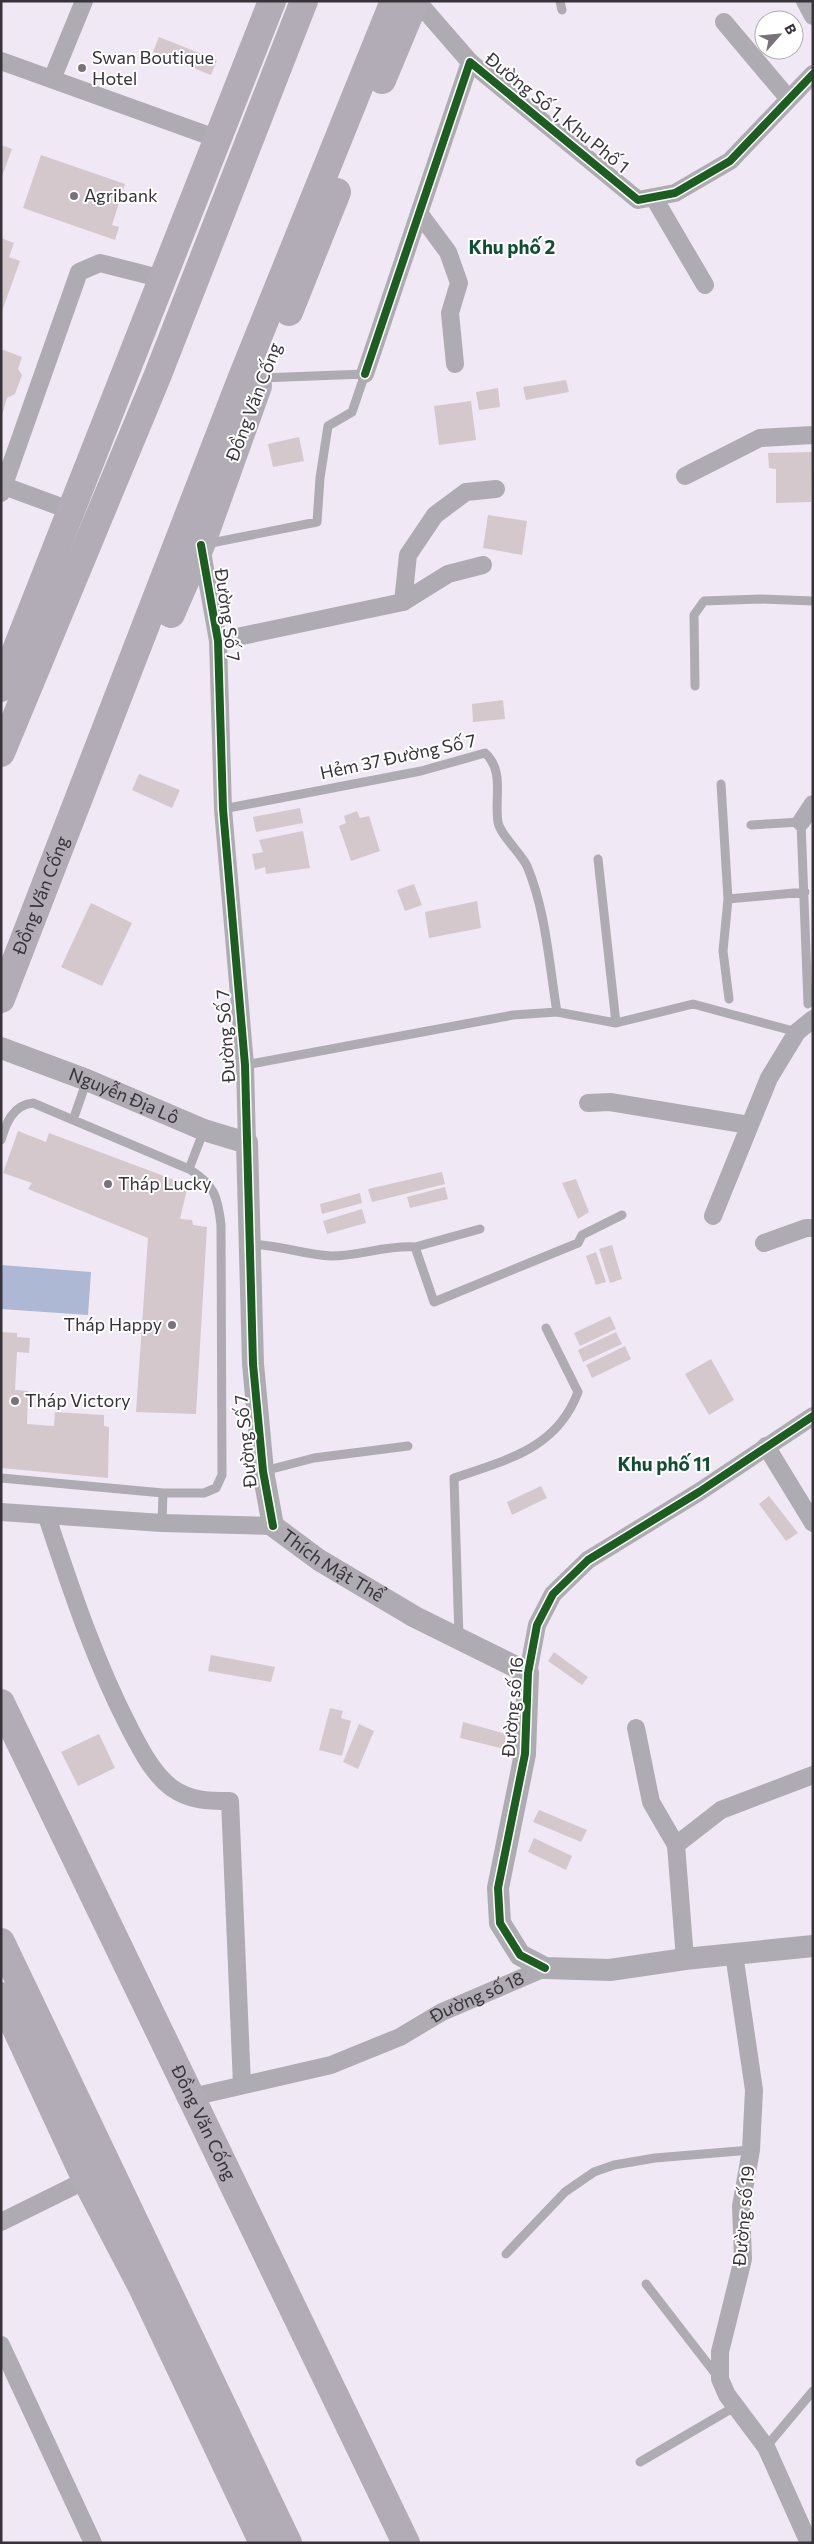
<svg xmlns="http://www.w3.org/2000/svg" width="814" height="2544" font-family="Commissioner,sans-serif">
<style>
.water{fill:#adb8d5}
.building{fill:#d4c8cd}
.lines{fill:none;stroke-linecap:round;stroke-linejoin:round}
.service{stroke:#afabb2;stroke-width:9}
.minor{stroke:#afabb2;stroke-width:18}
.tertiary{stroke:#afabb2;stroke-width:22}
.primary{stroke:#b2acb7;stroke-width:28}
.cycleway-casing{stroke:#fff;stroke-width:11}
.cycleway{stroke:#1b5e20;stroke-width:8}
.poi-dot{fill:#79727b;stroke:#fff;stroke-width:2}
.labels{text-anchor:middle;stroke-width:4;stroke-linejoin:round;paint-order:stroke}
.poi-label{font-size:18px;fill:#38323a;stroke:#fff;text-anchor:start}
.street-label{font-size:18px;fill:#38323a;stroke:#fff}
.neighbourhood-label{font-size:19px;font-weight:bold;fill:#114f32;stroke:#fff}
</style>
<rect width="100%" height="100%" fill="#f1e8f5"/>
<!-- water -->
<path class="water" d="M1,1265L91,1272L88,1315L1,1309Z"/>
<!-- building -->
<path class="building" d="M159,37L217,60L211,75L153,52Z
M1,145L12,149L1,179Z
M41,155L125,184L112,225L119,227L115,240L23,208Z
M1,238L14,243L9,257L20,261L2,311Z
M1,349L22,357L18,369L22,375L15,394L7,398L2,415Z
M566,380L569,392L526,400L523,387Z
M498,388L500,407L479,410L476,392Z
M471,401L476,440L439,445L434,406Z
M299,437L304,461L273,467L268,444Z
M812,452L811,502L776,503V469L769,468L768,453Z
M488,515L527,521L522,555L483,548Z
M503,700L505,719L473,722L472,704Z
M139,774L180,790L172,808L132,790Z
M300,808L303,823L256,832L253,817Z
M357,811L360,818L369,816L380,851L351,861L339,826L346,823L344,816Z
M303,831L310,868L266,874L265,867L255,870L252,854L263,852L259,840Z
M414,884L422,905L405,911L397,890Z
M477,901L481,928L429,938L425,912Z
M91,903L132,923L102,986L61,967Z
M18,1131L46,1142L49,1133L188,1185L180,1219L192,1220L193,1225L207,1227L196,1414L136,1412L148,1238L28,1189L32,1183L3,1173Z
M442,1172L445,1184L372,1202L368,1189Z
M576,1179L589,1212L578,1219L562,1183Z
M445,1187L448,1199L410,1208L407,1197Z
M360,1193L362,1203L322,1214L320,1204Z
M362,1209L366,1223L327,1234L323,1221Z
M612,1245L622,1279L610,1283L599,1249Z
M596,1252L606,1282L596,1285L586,1256Z
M610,1316L616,1329L580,1346L574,1333Z
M1,1332L17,1333V1337L30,1338L29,1353L17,1352L15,1390L28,1391L27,1424L54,1426L55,1412L104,1415V1426L109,1427L108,1478L1,1468Z
M616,1332L622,1344L583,1362L578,1350Z
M625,1346L631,1359L592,1378L586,1365Z
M711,1359L734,1400L709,1415L685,1374Z
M541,1486L547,1498L512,1515L507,1502Z
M769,1496L798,1533L786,1541L759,1504Z
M554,1652L588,1677L582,1685L548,1661Z
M211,1655L275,1667L271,1682L208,1671Z
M330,1708L343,1711L341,1718L351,1721L342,1756L319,1750Z
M463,1722L506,1734L504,1749L460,1738Z
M359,1724L374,1731L358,1769L343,1762Z
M99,1734L115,1768L78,1786L61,1752Z
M539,1810L587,1830L581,1842L533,1822Z
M534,1838L572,1856L566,1870L528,1852Z"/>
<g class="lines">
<!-- service -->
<path class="service" d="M560,1L562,10
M206,544L317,522L320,478L328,426L352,412L365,374L261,378
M695,686L694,615L704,601L760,599L813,601
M721,784L728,899L723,951L729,999
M223,809L421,771L485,753C505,771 494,798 498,822C500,835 521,853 527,866C546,911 549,964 557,1012
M751,825L801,822L808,1004
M598,859L616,1023
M728,899L805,892
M245,1065L513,1015L557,1012L616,1023L693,1004L797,1032
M73,1120L87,1080
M1,1140C6,1123 13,1105 33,1103L189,1169C214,1184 218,1197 221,1225L222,1475L216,1488L204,1493H163L1,1478
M189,1169L204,1130
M480,1229L415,1247L434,1302L578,1243L582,1235L622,1215
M251,1244C280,1245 305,1255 331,1256C360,1256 386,1245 415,1247
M264,1471L314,1458L408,1446
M162,1523L163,1493
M459,1638L454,1478C506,1460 557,1449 578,1392L546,1328
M506,2254L565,2192L594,2172L614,2165L655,2158L751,2150
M646,2284L718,2377
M766,2447L813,2391
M640,2462L736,2406"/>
<!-- minor -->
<g class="minor">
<path d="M417,1L470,62"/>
<path d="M805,1L813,16"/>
<path d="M724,22L788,98"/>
<path d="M1,61L218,139"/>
<path d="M52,79L84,1"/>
<path d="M654,198L705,285"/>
<path d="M419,213L448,252L459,283L450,313L455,364"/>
<path d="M365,374L470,62L638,200L675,193L730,161L813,74"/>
<path d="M685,476L760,438L813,435"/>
<path d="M4,486L72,511"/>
<path d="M1,493L79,272L100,263L163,279"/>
<path d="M201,546L218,641L223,809L245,1065L247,1143"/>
<path d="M403,602L448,574L483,565"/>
<path d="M218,641L403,602L408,555L435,515L466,492L496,489"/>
<path d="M801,822L813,804"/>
<path d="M588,1103L610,1102L749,1125"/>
<path d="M713,1216L769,1078L797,1032L813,1019"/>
<path d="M764,1243L806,1228H813"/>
<path d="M766,1446L813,1523"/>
<path d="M1,1512L162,1523L273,1526"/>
<path d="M47,1517C71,1589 95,1662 130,1729C141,1750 153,1774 172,1788C190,1801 209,1801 230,1801L242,2085"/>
<path d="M528,1673L537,1625L553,1594L588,1560L699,1492L813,1416"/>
<path d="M636,1728L651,1802L676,1845"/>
<path d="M734,1954L754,2090L751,2150L741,2206L743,2259L720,2352V2379L727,2395L766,2447L809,2543"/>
<path d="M685,1959L676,1845L721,1810L813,1775"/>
<path id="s1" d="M192,2097L331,2065L400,2037L442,2012L545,1968"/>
<path d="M1,2222L86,2180"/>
<path d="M1,2345L93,2543"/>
</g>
<!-- tertiary -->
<path class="tertiary" id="s2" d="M1,1048L87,1080L204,1130L247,1143L253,1364L263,1471L273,1526L319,1560L415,1617L528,1673L525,1754L498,1888L500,1923L520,1955L545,1968L610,1970L685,1959L813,1946"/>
<!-- primary -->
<g class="primary">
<path d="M382,80L415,1"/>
<path d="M289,312L337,192"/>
<path d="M171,614L201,545L258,386"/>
<path d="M1,688L272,1"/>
<path d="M1,753L157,377L304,1"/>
<path id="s3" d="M1,999L242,377L394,1"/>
<path id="s4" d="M1,1703L406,2543"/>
<path d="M1,1942L288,2543"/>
<path d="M1,1996L86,2180L142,2287L263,2543"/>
</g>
<defs>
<path id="cycleway" d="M365,374L470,62L638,200L675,193L730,161L813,74
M201,545L218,641L223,809L245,1065L253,1364L263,1471L273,1526
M545,1968L520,1955L500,1923L498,1888L525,1754L528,1673L537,1625L553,1594L588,1560L699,1492L813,1416"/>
</defs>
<!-- cycleway casing -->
<use href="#cycleway" class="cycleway-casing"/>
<!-- cycleway -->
<use href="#cycleway" class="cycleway"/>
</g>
<!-- markers -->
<g class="poi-dot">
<circle cx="82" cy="68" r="5"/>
<circle cx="74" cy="196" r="5"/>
<circle cx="108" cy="1184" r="5"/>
<circle cx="172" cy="1325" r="5"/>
<circle cx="15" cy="1401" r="5"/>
</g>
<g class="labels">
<!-- poi labels -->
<g class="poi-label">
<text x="92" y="64">Swan Boutique<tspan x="92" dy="21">Hotel</tspan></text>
<text x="84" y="202">Agribank</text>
<text x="118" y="1190">Tháp Lucky</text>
<text x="162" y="1331" text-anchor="end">Tháp Happy</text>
<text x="25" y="1407">Tháp Victory</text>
</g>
<!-- street labels -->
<g class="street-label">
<text transform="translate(557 113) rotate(39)" y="6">Đường Số 1, Khu Phố 1</text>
<text transform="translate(254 402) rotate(-69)" y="6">Đồng Văn Cống</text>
<text transform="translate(227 615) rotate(82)" y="6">Đường Số 7</text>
<text transform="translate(398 757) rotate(-12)" y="6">Hẻm 37 Đường Số 7</text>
<text dy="6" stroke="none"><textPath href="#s3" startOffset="111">Đồng Văn Cống</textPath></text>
<text transform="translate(226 1036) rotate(-94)" y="6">Đường Số 7</text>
<text dy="6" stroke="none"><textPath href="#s2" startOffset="132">Nguyễn Địa Lô</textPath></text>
<text transform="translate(246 1441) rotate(-96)" y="6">Đường Số 7</text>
<text dy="6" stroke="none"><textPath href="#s2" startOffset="720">Thích Mật Thể</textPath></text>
<text transform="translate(513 1707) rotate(-85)" y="6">Đường số 16</text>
<text dy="6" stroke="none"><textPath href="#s1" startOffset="304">Đường số 18</textPath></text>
<text dy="6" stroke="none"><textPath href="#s4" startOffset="466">Đồng Văn Cống</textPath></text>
<text transform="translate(744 2216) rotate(-85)" y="6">Đường số 19</text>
</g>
<!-- neighbourhood labels -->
<g class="neighbourhood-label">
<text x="512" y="254">Khu phố 2</text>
<text x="664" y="1471">Khu phố 11</text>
</g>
</g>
<!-- border -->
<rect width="814" height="2544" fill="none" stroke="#38323a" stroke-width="5"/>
<!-- north arrow -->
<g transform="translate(779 35) rotate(63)"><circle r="24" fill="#ffffff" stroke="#afadb0"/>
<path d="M0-4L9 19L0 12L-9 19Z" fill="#79727b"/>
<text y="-8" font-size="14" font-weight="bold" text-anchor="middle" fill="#38323a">B</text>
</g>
</svg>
